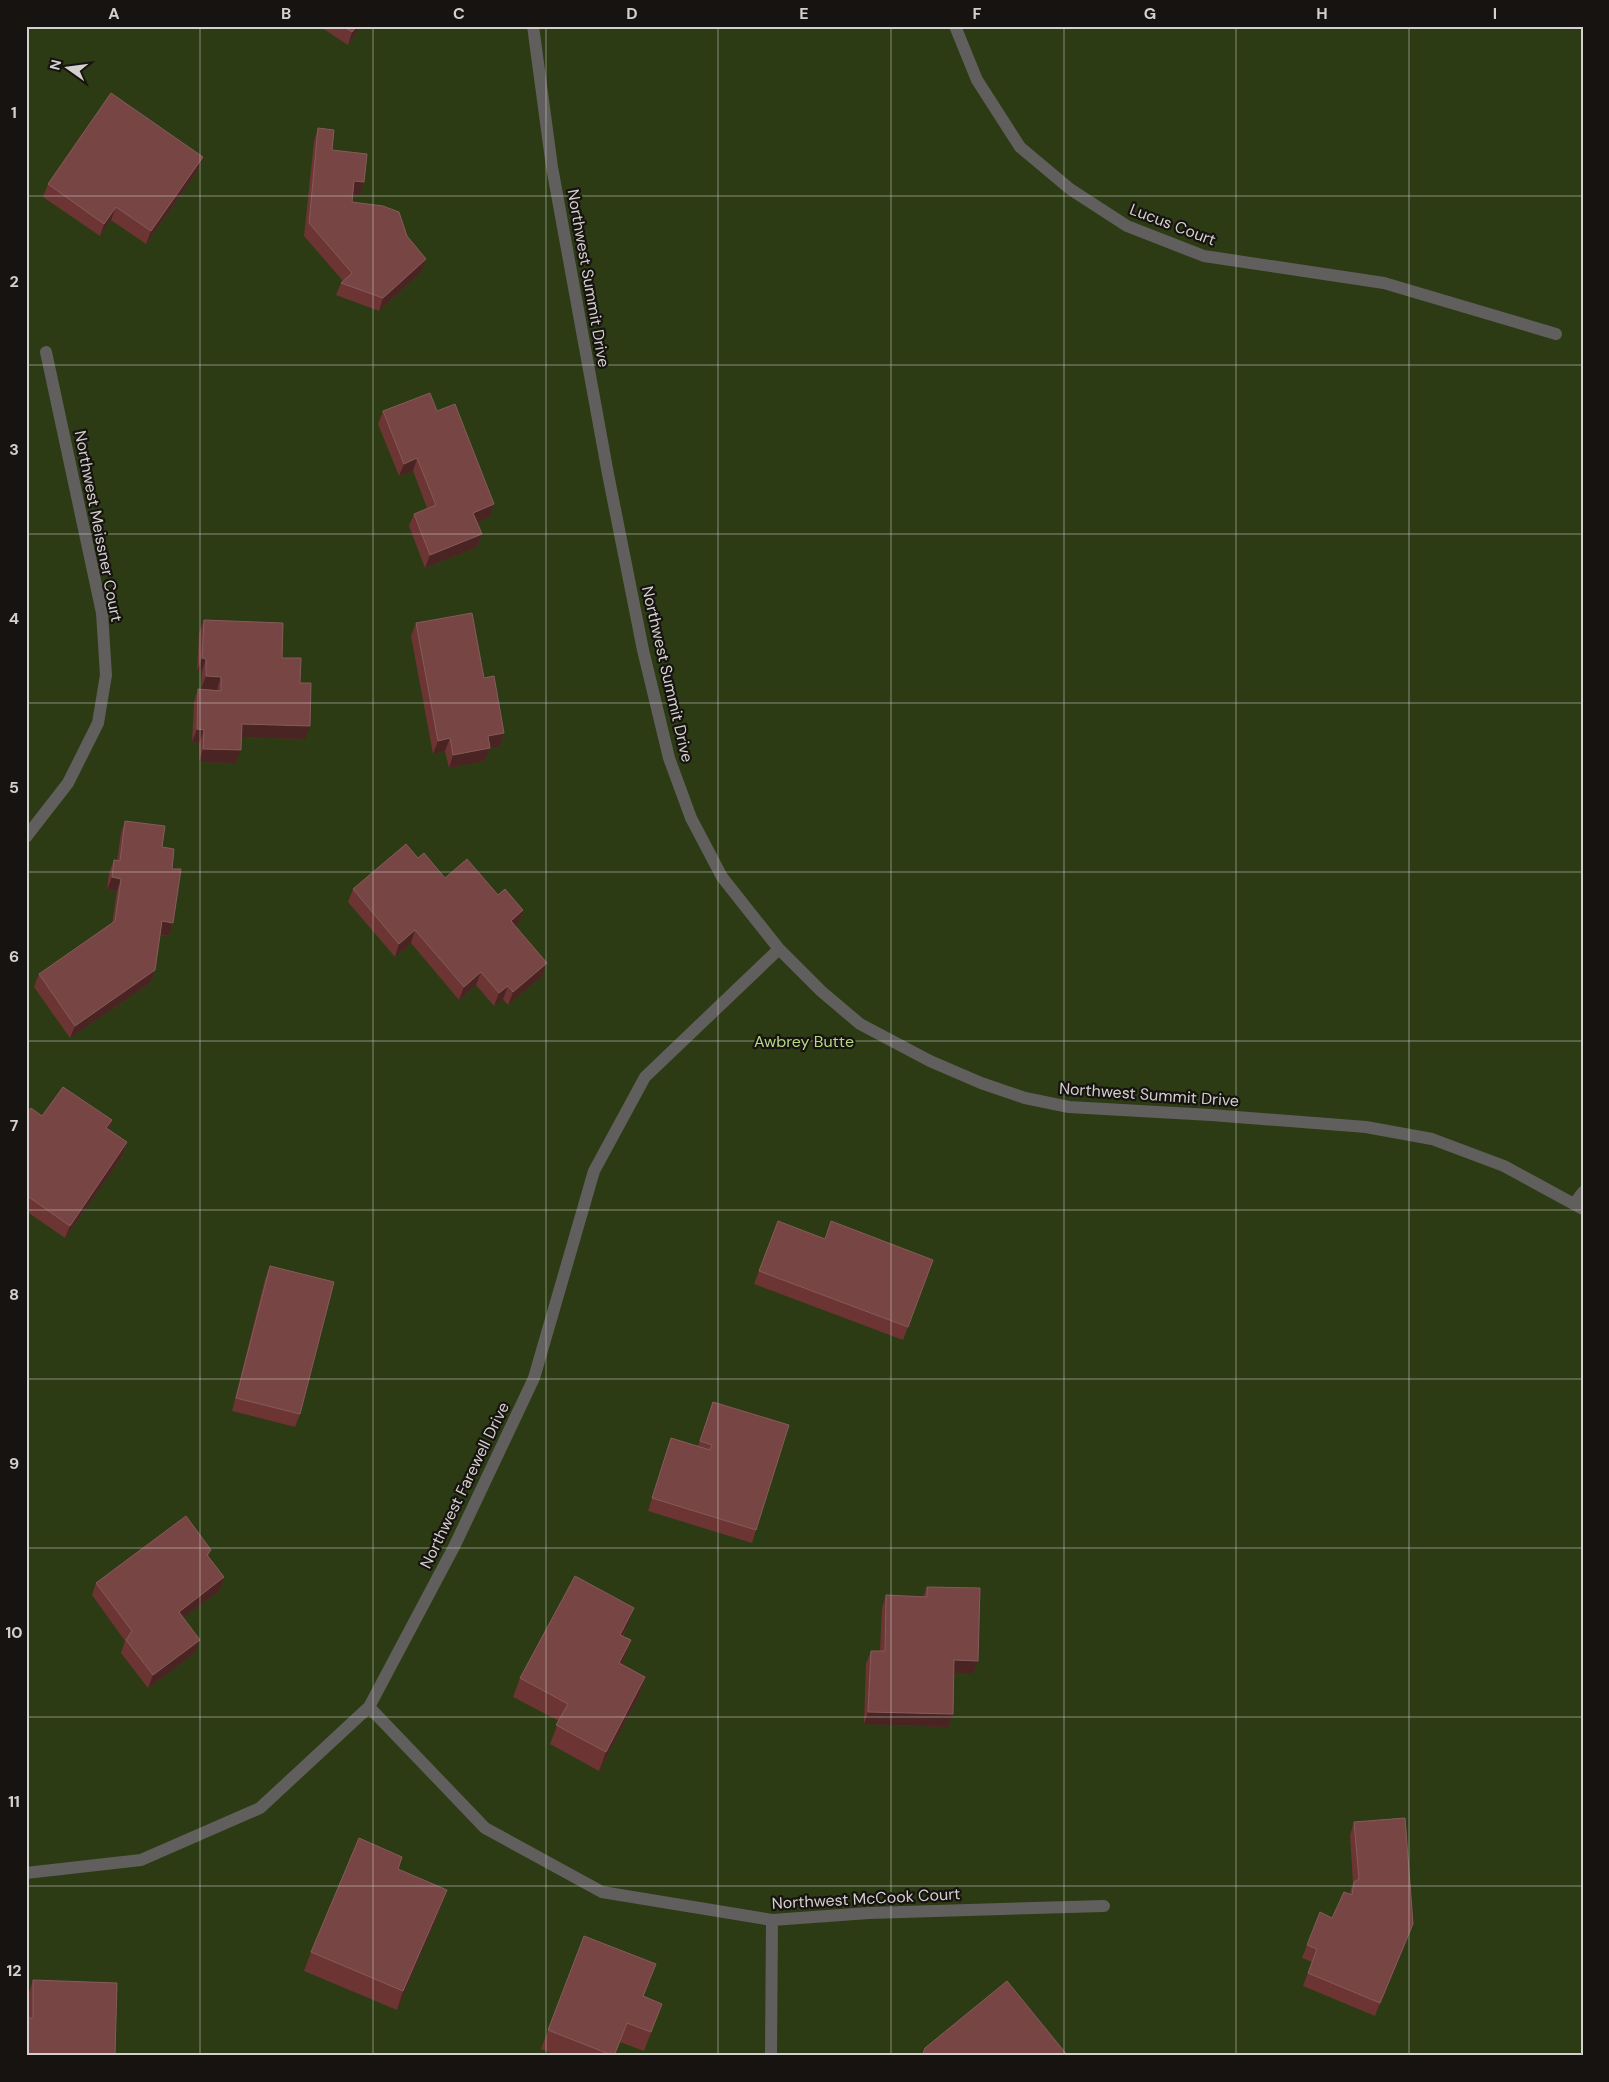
<svg xmlns="http://www.w3.org/2000/svg" width="1609" height="2082" font-family="'DM Sans',sans-serif">
<style>
.green{fill:#2c3b14}
.lines{fill:none;stroke-linecap:round;stroke-linejoin:round}
.minor{stroke:#605f5d;stroke-width:12}
.wall{fill:#6c3534}
.shaded-wall{fill:#492422}
.building{fill:#774544;stroke:#855b5a}
.grid{fill:none;stroke:#d3d0ce;stroke-width:1;stroke-opacity:0.55}
.labels{text-anchor:middle;stroke-width:4.5;stroke-linejoin:round;paint-order:stroke}
.street-label{font-size:16px;fill:#d3d0ce;stroke:#171310}
.park-label{font-size:16px;fill:#b4d883;stroke:#171310}
.neatline{fill:none;stroke:#d3d0ce;stroke-width:2}
.grid-label{font-size:16px;text-anchor:middle;font-weight:bold;fill:#d3d0ce}
</style>
<rect width="100%" height="100%" fill="#201c19"/>
<!-- green -->
<path class="green" d="M26,26H1583V2056H26Z"/>
<g class="lines">
<!-- minor -->
<path class="minor" d="M533,26L552,167L608,474L643,650L669,758L691,818L722,877L779,949L821,991L860,1024L930,1061L981,1083L1025,1098L1069,1107L1211,1115L1366,1127L1432,1139L1504,1166L1583,1209
M955,26L977,80L1020,147L1070,189L1127,226L1204,256L1384,283L1556,334
M26,837L68,783L98,723L106,675L102,613L46,352
M1574,1204L1583,1192
M369,1707L485,1828L602,1892L772,1920L869,1913L1104,1906
M26,1873L141,1860L260,1808L369,1707L455,1545L534,1378L594,1171L645,1077L779,949
M771,2056L772,1920"/>
</g>
<!-- wall -->
<path class="wall" d="M319,26H361L348,45Z
M318,128L332,150L364,182L360,195L353,194L352,202L407,236L426,259L422,271L379,311L336,295L341,283L343,281L304,236L314,141Z
M203,157L198,170L146,244L111,220L100,236L43,197L48,184Z
M383,411H437L494,504L490,517L477,522L482,534L477,547L425,568L409,526L414,514L427,508L413,471L399,476L378,424Z
M204,620L282,658L300,683L305,739L242,737L236,763L199,762V743L192,742L194,702L198,689L217,690L201,689L202,671H197L199,633Z
M416,623L484,678L504,733L500,746L490,748L485,761L449,768L445,751L433,754L411,636Z
M125,821L162,847L172,869L173,923L169,936L160,935L155,970L150,983L70,1038L34,987L39,974L112,924L117,891L107,890L109,873L114,860L117,861L121,833Z
M418,858L445,878L498,895L523,910L519,923L515,926L542,976L508,1005L503,999L494,1006L476,985L459,1000L411,943L395,957L348,902L353,889Z
M26,1115L112,1120L109,1129L127,1142L123,1155L65,1238L26,1211Z
M825,1239L933,1260L903,1340L754,1284L759,1271Z
M270,1266L300,1414L295,1427L232,1411L265,1279Z
M713,1402L756,1530L752,1543L648,1511L671,1438L698,1446Z
M211,1550L208,1556L224,1577L220,1590L183,1618L195,1653L148,1688L121,1653L125,1641L92,1595L96,1583Z
M927,1587L978,1661L973,1674L954,1673L953,1714L948,1727L864,1724L866,1664L871,1651H880L882,1608L886,1595L923,1597Z
M627,1627L623,1636L631,1640L622,1664L645,1677L639,1696L599,1771L550,1744L559,1721L513,1697L520,1678Z
M1354,1822L1408,1937L1375,2016L1303,1986L1312,1962L1302,1958L1307,1945L1332,1918L1349,1894L1353,1883L1350,1835Z
M402,1857L398,1869L440,1909L397,2010L304,1971L311,1952Z
M33,1980L115,2056H26L27,1999Z
M649,1983L643,1997L662,2004L644,2051L620,2042L614,2056H559L541,2049L548,2030Z"/>
<!-- shaded-wall -->
<path class="shaded-wall" d="M357,26H361L348,45L352,32Z
M203,157L198,170L146,244L151,231Z
M354,181L364,182L360,195L349,194Z
M116,207L111,220L100,236L104,224Z
M426,259L422,271L379,311L383,298Z
M417,458L413,471L399,476L404,464Z
M494,504L490,517L468,526L473,513Z
M482,534L477,547L425,568L430,555Z
M202,658L206,659L202,671H197Z
M206,676L221,677L217,690L201,689Z
M242,724L310,726L305,739L237,737Z
M197,729L204,730L199,743L192,742Z
M504,733L500,746L487,749L490,748L485,761L449,768L453,755L488,736Z
M450,738L445,751L433,754L438,741Z
M203,749L241,750L236,763L199,762Z
M112,877L121,879L117,891L107,890Z
M523,910L519,923L506,934L511,921Z
M162,921L173,923L169,936L157,934Z
M415,930L411,943L395,957L399,944Z
M547,963L542,976L508,1005L513,992Z
M155,970L150,983L70,1038L75,1026Z
M481,972L476,985L459,1000L464,987Z
M508,986L503,999L494,1006L499,993Z
M112,1120L107,1133L106,1128Z
M127,1142L123,1155L65,1238L70,1226Z
M224,1577L220,1590L174,1625L179,1612Z
M634,1608L627,1627L613,1654L620,1635Z
M200,1640L195,1653L148,1688L153,1675Z
M631,1640L624,1659L612,1682L619,1663Z
M954,1660L978,1661L973,1674L950,1673Z
M645,1677L639,1696L599,1771L606,1752Z
M868,1712L953,1714L948,1727L864,1724Z
M447,1890L440,1909L397,2010L403,1991Z
M1413,1924L1408,1937L1375,2016L1380,2003Z"/>
<!-- building -->
<path class="building" d="M343,26H357L352,32Z
M111,93L203,157L151,231L116,207L104,224L48,184Z
M318,128L334,130L332,150L367,154L364,182L354,181L352,202L383,206L399,212L407,236L426,259L383,298L341,283L352,273L309,223Z
M430,393L437,411L455,404L494,504L473,513L482,534L430,555L414,514L436,505L417,458L404,464L383,411Z
M472,613L484,678L494,676L504,733L488,736L490,748L453,755L450,738L438,741L416,623Z
M204,620L283,623L282,658H301L300,683H311L310,726L242,724L241,750L203,749L204,730L197,729L198,689L221,691V677L206,676V659L202,658Z
M125,821L165,826L162,847L174,849L172,869H181L173,923L162,921L155,970L75,1026L39,974L115,921L121,879L112,877L114,860L120,861Z
M406,844L418,858L424,853L445,878L467,859L498,895L505,889L523,910L511,921L547,963L513,992L508,986L499,993L481,972L464,987L415,930L399,944L353,889Z
M63,1087L112,1120L106,1128L127,1142L70,1226L26,1195V1115L31,1108L42,1116Z
M778,1221L825,1239L831,1221L933,1260L908,1327L759,1271Z
M270,1266L334,1282L300,1414L236,1398Z
M713,1402L789,1425L756,1530L652,1498L671,1438L710,1450L712,1445L700,1441Z
M186,1516L211,1550L207,1555L224,1577L179,1612L200,1640L153,1675L126,1640L132,1631L96,1583Z
M575,1576L634,1608L620,1635L631,1640L619,1663L645,1677L606,1752L556,1725L568,1704L520,1678Z
M927,1587L980,1588L978,1661L954,1660L953,1714L868,1712L871,1651H885L886,1595L927,1597Z
M1405,1818L1413,1924L1380,2003L1308,1973L1317,1949L1307,1945L1320,1912L1332,1918L1344,1892L1352,1895L1354,1882L1359,1879L1354,1822Z
M359,1838L402,1857L398,1869L447,1890L403,1991L311,1952Z
M584,1936L656,1964L643,1996L662,2004L651,2032L627,2023L614,2056L548,2030Z
M33,1980L117,1983L115,2056H26V2018H33Z
M1007,1981L1068,2056H922L925,2048Z"/>
<!-- grid -->
<path class="grid" d="M200,26V2056M373,26V2056M546,26V2056M718,26V2056M891,26V2056M1064,26V2056M1236,26V2056M1409,26V2056M26,196H1583M26,365H1583M26,534H1583M26,703H1583M26,872H1583M26,1041H1583M26,1210H1583M26,1379H1583M26,1548H1583M26,1717H1583M26,1886H1583"/>
<g class="labels">
<!-- street labels -->
<g class="street-label">
<text transform="translate(1173 224) rotate(21)" y="6">Lucus Court</text>
<text transform="translate(589 278) rotate(80)" y="6">Northwest Summit Drive</text>
<text transform="translate(99 526) rotate(79)" y="6">Northwest Meissner Court</text>
<text transform="translate(668 674) rotate(77)" y="6">Northwest Summit Drive</text>
<text transform="translate(1149 1094) rotate(4)" y="6">Northwest Summit Drive</text>
<text transform="translate(464 1485) rotate(-64)" y="6">Northwest Farewell Drive</text>
<text transform="translate(866 1898) rotate(-3)" y="6">Northwest McCook Court</text>
</g>
<!-- park labels -->
<g class="park-label">
<text x="804" y="1047">Awbrey Butte</text>
</g>
</g>
<!-- border -->
<rect width="1609" height="2082" fill="none" stroke="#171310" stroke-width="55"/>
<!-- north arrow -->
<g transform="translate(68 68) rotate(284)" stroke="#171310" stroke-width="4" paint-order="stroke">
<path d="M0-4L9 19L0 12L-9 19Z" fill="#d3d0ce"/>
<text y="-8" font-size="14" font-weight="bold" text-anchor="middle" fill="#d3d0ce">N</text>
</g>
<rect x="28" y="28" width="1554" height="2026" class="neatline"/>
<g class="grid-label">
<text x="114" y="19">A</text>
<text x="286" y="19">B</text>
<text x="459" y="19">C</text>
<text x="632" y="19">D</text>
<text x="804" y="19">E</text>
<text x="977" y="19">F</text>
<text x="1150" y="19">G</text>
<text x="1322" y="19">H</text>
<text x="1495" y="19">I</text>
<text x="14" y="118">1</text>
<text x="14" y="287">2</text>
<text x="14" y="455">3</text>
<text x="14" y="624">4</text>
<text x="14" y="793">5</text>
<text x="14" y="962">6</text>
<text x="14" y="1131">7</text>
<text x="14" y="1300">8</text>
<text x="14" y="1469">9</text>
<text x="14" y="1638">10</text>
<text x="14" y="1807">11</text>
<text x="14" y="1976">12</text>
</g>
</svg>
